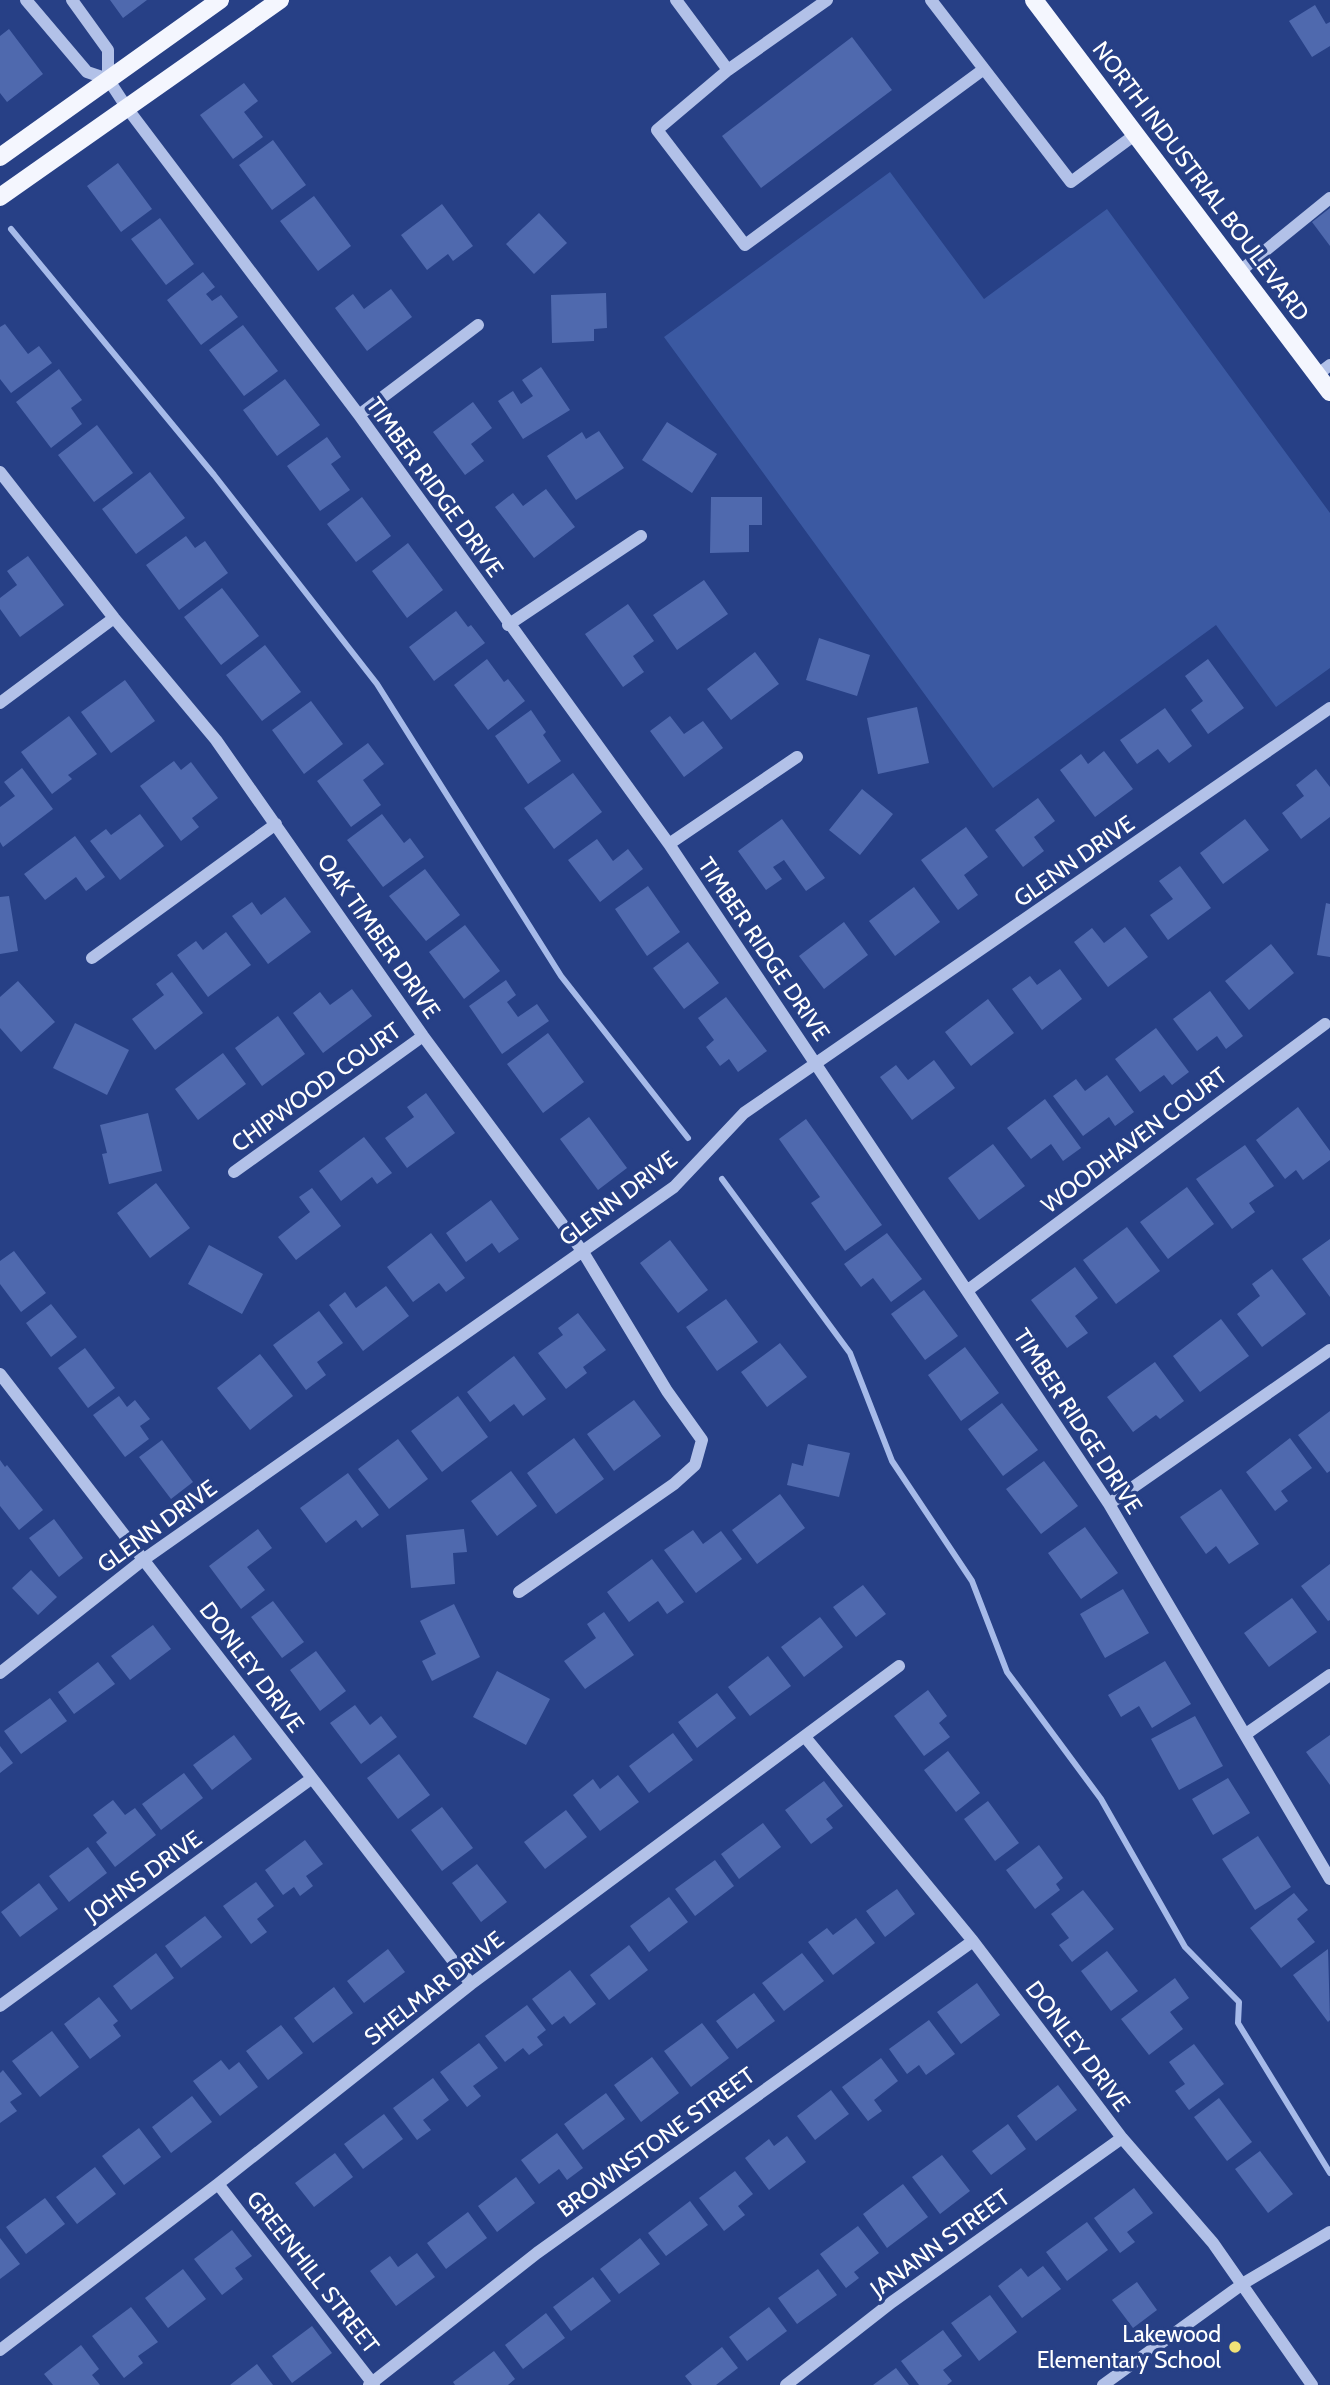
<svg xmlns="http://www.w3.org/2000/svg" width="1330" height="2385" font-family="Cabin,sans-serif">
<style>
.green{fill:#3b59a2}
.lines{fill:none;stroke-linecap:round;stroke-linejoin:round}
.stream{stroke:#a6bae9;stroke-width:6}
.building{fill:#4f69ae}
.minor{stroke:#b2c1e8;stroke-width:12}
.major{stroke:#f4f6fe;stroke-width:18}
.poi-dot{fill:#f1e277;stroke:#274086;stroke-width:2.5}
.labels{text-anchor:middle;stroke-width:7;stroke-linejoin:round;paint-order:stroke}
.street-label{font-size:23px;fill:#fff;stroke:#274086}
.poi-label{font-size:23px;fill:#fff;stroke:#274086;text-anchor:end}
</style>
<rect width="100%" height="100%" fill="#274086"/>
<!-- green -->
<path class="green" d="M890,172L984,299L1107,209L1330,513V668L1276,707L1216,625L993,788L664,337Z"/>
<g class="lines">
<!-- stream -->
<path class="stream" d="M11,229L214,475L377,684L561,976L688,1138
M722,1179L850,1353L892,1461L972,1581L1007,1672L1101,1799L1185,1947L1239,2002L1238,2023L1330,2173"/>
</g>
<!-- building -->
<path class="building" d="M110,0H147L123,18Z
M1315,5L1326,24L1330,22V46L1312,57L1289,21Z
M9,29L43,74L7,102L0,93V36Z
M852,37L892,90L761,188L722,136Z
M244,83L258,101L244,112L263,137L233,159L200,115Z
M273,140L306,185L272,210L239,165Z
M118,163L152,209L121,232L87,186Z
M314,196L351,246L318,271L280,221Z
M442,204L473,246L453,261L448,254L427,270L401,235Z
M1330,208V246L1312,222Z
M539,213L567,243L534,274L506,244Z
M160,218L194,264L166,285L131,239Z
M203,272L215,287L206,294L212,301L221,295L238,317L201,345L167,300Z
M391,289L412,317L367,351L335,308L353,294L364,309Z
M606,293L607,328L594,329V341L552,343L551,295Z
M5,324L28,354L39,346L52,363L11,393L0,379V327Z
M243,325L278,371L244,396L209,350Z
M541,367L570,410L523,439L498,401L513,391L521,404L533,396L522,380Z
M59,369L82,400L71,408L82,424L51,448L16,402Z
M285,379L320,425L277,456L243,410Z
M473,402L492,428L471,444L484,461L465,475L433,432Z
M667,422L717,454L692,493L642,460Z
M97,425L133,473L94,502L58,455Z
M599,431L624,468L576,500L547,456L582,432L586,439Z
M327,437L341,457L331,464L350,490L320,511L287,466Z
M150,472L185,518L136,554L102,509Z
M546,489L575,527L534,558L495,507L513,493L523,506Z
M362,497L391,536L356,562L327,524Z
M711,497H762V525H749V552L710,553Z
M186,536L195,548L205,541L228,573L179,610L146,565Z
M408,543L443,590L407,618L372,571Z
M28,556L64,605L20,637L0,609V598L17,585L7,571Z
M704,580L728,614L677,650L653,615Z
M222,588L259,636L221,665L184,617Z
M628,604L654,641L633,656L644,672L623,687L585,634Z
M456,611L468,627L471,625L485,643L434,681L409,647Z
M819,638L870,655L857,696L806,680Z
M265,645L301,692L262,721L226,675Z
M755,652L779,684L731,720L707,689Z
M487,659L504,682L508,679L525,701L488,730L454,685Z
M1208,659L1244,708L1208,734L1191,710L1203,701L1185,676Z
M125,680L155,721L111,753L81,712Z
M311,701L343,744L304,774L272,730Z
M917,707L929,763L878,774L867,718Z
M1165,708L1192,746L1169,763L1158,749L1137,764L1120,740Z
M531,710L546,732L543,735L561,761L528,784L495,736Z
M69,716L97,754L68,775L72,779L52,794L21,752Z
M670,716L684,734L703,721L723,748L684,777L650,731Z
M368,743L384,764L363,780L381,805L351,827L317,781Z
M1104,751L1133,789L1095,817L1060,770L1081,754L1088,764Z
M174,761L181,770L191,762L218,798L192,818L199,827L181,841L140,786Z
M22,768L53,809L3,847L0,842V807L15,796L4,782Z
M1316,769L1330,787V817L1301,839L1282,813L1304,796L1296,785Z
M573,773L602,812L554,849L524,808Z
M862,789L893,814L860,855L829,830Z
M1038,798L1055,821L1034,837L1044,851L1023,867L995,830Z
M140,814L164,846L120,880L90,841L106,829L111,835Z
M382,814L404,843L410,838L424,857L383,887L347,840Z
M782,819L825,878L806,891L784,860L773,867L782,879L766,890L738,851Z
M1245,819L1269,850L1223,884L1200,853Z
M966,827L988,857L964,875L978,895L958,910L921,860Z
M75,836L105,877L86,891L76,877L45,900L24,874Z
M597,839L613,861L628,849L643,869L600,902L568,860Z
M1180,866L1211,908L1168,940L1150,915L1173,899L1159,881Z
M425,869L460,915L426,941L389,896Z
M648,886L680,932L647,956L615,909Z
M914,887L940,922L895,956L869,921Z
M9,896L18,951L0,954V897Z
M285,897L311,932L268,964L232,916L252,902L261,915Z
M1326,903L1330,904V957L1317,955Z
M844,922L868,955L824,989L799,956Z
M465,925L500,971L464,999L429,952Z
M1125,927L1148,957L1108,987L1074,942L1092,928L1104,943Z
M226,932L251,965L208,997L177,955L196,941L203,950Z
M688,942L719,983L684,1009L653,968Z
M1271,944L1294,973L1249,1010L1225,981Z
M1060,969L1082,999L1042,1030L1012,989L1030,976L1037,985Z
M172,972L203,1013L155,1050L132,1019L164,995L156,984Z
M506,980L516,995L507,1002L518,1017L537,1004L549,1021L502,1054L469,1006Z
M18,981L55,1022L21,1052L0,1028V997Z
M352,989L372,1016L323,1053L293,1013L320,992L330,1005Z
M1210,991L1243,1036L1226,1049L1217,1036L1197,1051L1173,1019Z
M726,997L767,1051L738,1072L729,1059L720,1066L706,1047L714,1040L698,1018Z
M988,999L1014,1033L971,1066L945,1032Z
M278,1016L305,1054L262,1086L235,1048Z
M75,1023L129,1050L107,1095L53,1068Z
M1156,1028L1189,1072L1172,1085L1164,1075L1140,1092L1115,1059Z
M548,1033L584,1082L543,1113L507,1064Z
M223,1053L246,1084L198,1120L175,1089Z
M934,1060L955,1088L912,1120L880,1077L896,1065L908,1080Z
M1107,1075L1134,1112L1115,1126L1109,1117L1083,1136L1053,1096L1076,1079L1085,1091Z
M426,1093L455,1133L407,1168L385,1138L414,1117L407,1107Z
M1045,1099L1081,1148L1063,1161L1051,1144L1031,1159L1007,1128Z
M1298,1107L1330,1151V1160L1303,1180L1296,1170L1285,1179L1256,1140Z
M148,1113L162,1171L109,1184L102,1154L107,1153L100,1125Z
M589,1117L627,1168L598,1190L560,1139Z
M806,1119L882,1225L845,1251L811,1203L820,1197L779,1139Z
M364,1137L392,1173L377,1184L372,1177L341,1201L319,1171Z
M993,1144L1025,1186L979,1220L948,1178Z
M1245,1145L1274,1186L1249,1203L1255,1212L1232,1229L1196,1179Z
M156,1183L190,1228L150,1258L117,1213Z
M1187,1187L1214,1224L1168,1259L1140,1222Z
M312,1188L341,1226L296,1260L278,1237L310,1212L299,1197Z
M491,1200L519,1239L499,1253L492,1243L466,1262L446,1233Z
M1127,1227L1160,1271L1116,1304L1083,1260Z
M431,1233L465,1278L446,1292L439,1283L413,1302L387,1267Z
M887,1233L922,1279L891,1302L873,1278L861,1287L844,1264Z
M1330,1239V1297L1302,1259Z
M670,1240L708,1290L678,1313L640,1263Z
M209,1245L263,1274L242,1314L188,1284Z
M14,1251L46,1293L21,1312L0,1284V1261Z
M1075,1267L1098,1298L1075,1316L1088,1333L1067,1348L1031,1300Z
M1272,1269L1306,1314L1262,1347L1237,1314L1260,1296L1252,1284Z
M386,1286L409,1316L363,1351L329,1305L345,1292L356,1308Z
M924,1290L958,1336L925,1360L891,1314Z
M726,1299L758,1342L717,1371L686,1327Z
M51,1304L77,1337L51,1357L26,1323Z
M319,1311L343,1343L317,1362L326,1375L306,1390L273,1345Z
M578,1313L606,1350L583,1367L587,1373L566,1389L538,1353L563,1335L558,1328Z
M1221,1319L1249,1356L1200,1392L1173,1356Z
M780,1343L807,1377L767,1407L741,1372Z
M965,1347L999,1393L961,1421L928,1375Z
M85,1348L115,1388L88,1408L58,1368Z
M260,1354L293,1396L250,1430L217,1388Z
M514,1356L546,1399L523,1416L514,1404L490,1422L467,1392Z
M1155,1362L1184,1401L1160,1419L1156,1415L1133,1432L1107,1397Z
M119,1396L127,1407L135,1400L150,1419L140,1426L149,1439L125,1457L93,1415Z
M458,1396L488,1437L442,1472L411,1431Z
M634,1400L661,1436L614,1471L587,1434Z
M1002,1403L1038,1450L1003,1476L968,1429Z
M1330,1411V1471L1327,1473L1298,1435Z
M574,1438L604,1479L556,1514L527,1473Z
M1290,1438L1312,1468L1281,1491L1288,1501L1275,1511L1246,1472Z
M398,1439L428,1479L389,1509L358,1469Z
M162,1440L193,1482L171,1499L139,1457Z
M808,1444L850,1453L839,1497L787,1485L792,1463L803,1466Z
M0,1460L5,1467L7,1465L43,1510L19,1530L0,1506Z
M1044,1461L1078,1506L1041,1534L1006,1489Z
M511,1471L537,1506L497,1536L471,1501Z
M348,1473L379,1515L362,1528L356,1520L326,1543L300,1508Z
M1221,1489L1259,1544L1229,1564L1216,1546L1206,1554L1180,1517Z
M780,1494L805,1528L757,1564L732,1530Z
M54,1519L83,1558L59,1577L29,1538Z
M1085,1527L1118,1573L1081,1599L1048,1553Z
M258,1529L272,1548L247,1567L265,1590L241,1609L209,1566Z
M464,1529L467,1552L453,1553L455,1584L411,1588L406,1535Z
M693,1530L703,1544L721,1531L742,1559L696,1593L664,1550Z
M652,1559L684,1602L667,1614L658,1601L629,1622L607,1592Z
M1330,1564V1620L1328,1621L1301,1586Z
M31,1570L57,1597L38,1615L12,1588Z
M863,1585L886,1614L856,1637L833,1607Z
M1123,1589L1149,1633L1105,1658L1080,1614Z
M1292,1598L1317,1632L1269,1667L1244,1633Z
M273,1601L304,1642L282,1658L251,1617Z
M454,1604L480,1657L432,1681L422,1661L436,1654L420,1621Z
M604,1612L634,1655L585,1689L564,1661L596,1638L587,1624Z
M820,1617L843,1647L804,1677L781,1647Z
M153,1625L171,1649L130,1680L111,1656Z
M316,1651L346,1691L320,1711L290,1670Z
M768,1656L791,1686L750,1716L728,1687Z
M1165,1661L1191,1704L1152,1728L1139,1706L1121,1717L1108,1695Z
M98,1662L115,1684L74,1714L58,1692Z
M497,1671L550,1699L526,1745L473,1717Z
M928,1690L947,1716L939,1723L950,1737L924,1756L894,1716Z
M717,1693L736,1718L697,1748L678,1722Z
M50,1698L67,1721L21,1754L4,1731Z
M355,1705L370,1725L381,1716L397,1737L361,1764L330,1723Z
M1195,1716L1223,1766L1179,1790L1151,1739Z
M673,1733L693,1760L649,1793L629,1766Z
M234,1735L252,1759L212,1790L193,1765Z
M1330,1735V1785L1306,1752Z
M0,1746L13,1763L0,1773Z
M948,1751L980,1793L956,1812L924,1770Z
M399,1754L430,1795L398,1819L367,1778Z
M184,1773L203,1798L161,1830L142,1804Z
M618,1775L639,1802L600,1831L573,1795L593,1779L600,1789Z
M1228,1778L1250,1813L1213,1835L1192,1799Z
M824,1781L843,1806L826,1819L833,1828L811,1844L785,1810Z
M113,1800L125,1815L135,1808L156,1835L115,1867L96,1842L107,1833L93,1815Z
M988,1801L1019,1843L995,1861L964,1819Z
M442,1807L473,1848L442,1871L411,1830Z
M566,1810L587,1837L545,1869L524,1842Z
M763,1823L781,1847L739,1879L721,1854Z
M1258,1836L1291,1887L1255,1910L1222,1859Z
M305,1840L323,1864L306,1876L313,1886L300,1896L294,1887L283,1895L265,1870Z
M1039,1845L1063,1878L1056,1884L1060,1890L1035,1909L1006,1870Z
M88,1847L107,1873L69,1902L49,1876Z
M715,1860L734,1886L695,1916L675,1889Z
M477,1864L507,1902L481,1922L452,1883Z
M256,1882L274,1906L257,1919L267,1932L251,1944L223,1906Z
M39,1883L58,1909L20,1937L1,1912Z
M897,1889L915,1914L885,1937L866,1911Z
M1083,1890L1114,1929L1072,1962L1059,1945L1069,1938L1051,1914Z
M1294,1893L1308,1910L1297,1919L1315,1942L1281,1968L1250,1928Z
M669,1897L688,1922L649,1952L630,1926Z
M205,1916L222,1937L181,1968L165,1946Z
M856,1918L875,1943L833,1975L808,1942L827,1928L833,1935Z
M629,1945L648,1970L609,2000L590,1975Z
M388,1949L405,1972L364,2003L347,1981Z
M1328,1949L1330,2020L1328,2022L1293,1975Z
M1107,1951L1138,1991L1111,2011L1081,1971Z
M156,1953L174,1978L131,2010L113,1986Z
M802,1953L824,1981L784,2011L762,1983Z
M570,1970L596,2004L570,2024L564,2016L552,2025L532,1999Z
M1175,1978L1189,1998L1170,2012L1183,2029L1149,2055L1121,2019Z
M977,1983L1000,2015L961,2044L937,2012Z
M334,1987L353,2013L313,2043L294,2018Z
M754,1993L775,2021L737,2049L716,2021Z
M99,1997L118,2021L113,2025L121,2036L90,2059L64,2024Z
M527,2005L546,2030L537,2037L543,2045L529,2055L523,2048L505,2062L485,2036Z
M929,2020L955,2054L926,2075L919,2065L907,2074L889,2049Z
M702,2023L729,2058L691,2087L664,2051Z
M281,2025L303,2053L268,2080L246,2051Z
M52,2031L79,2067L40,2097L12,2061Z
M479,2043L498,2068L473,2086L481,2096L467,2107L440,2072Z
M1194,2044L1224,2084L1189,2110L1175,2091L1185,2084L1169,2062Z
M652,2057L679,2093L641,2122L614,2085Z
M881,2058L898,2081L874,2100L882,2111L868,2121L842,2087Z
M221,2060L229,2070L239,2062L258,2087L220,2116L193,2081Z
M3,2070L22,2094L10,2102L17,2111L0,2123V2073Z
M433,2078L449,2100L423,2120L431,2130L417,2140L393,2108Z
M1058,2085L1077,2110L1036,2141L1017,2116Z
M831,2090L849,2114L815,2140L797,2116Z
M606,2093L625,2119L583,2150L564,2124Z
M192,2096L212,2122L171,2153L152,2127Z
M1219,2098L1252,2142L1227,2161L1194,2117Z
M384,2114L403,2139L363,2169L344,2144Z
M1008,2124L1026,2149L991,2175L972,2151Z
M139,2128L161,2157L124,2185L102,2156Z
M557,2133L583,2168L567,2180L559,2169L539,2184L521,2160Z
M787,2136L806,2162L769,2190L745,2158L769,2139L774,2146Z
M1260,2151L1293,2194L1268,2213L1235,2169Z
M335,2153L353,2177L314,2207L295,2183Z
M942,2155L970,2191L940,2214L912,2177Z
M95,2167L116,2194L77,2224L56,2197Z
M735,2171L753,2194L738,2206L745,2215L724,2231L699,2198Z
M516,2177L535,2203L497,2232L478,2206Z
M903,2184L928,2217L887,2248L863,2214Z
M1134,2188L1153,2213L1127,2232L1135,2242L1120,2253L1094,2218Z
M45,2198L65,2224L26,2254L6,2227Z
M690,2201L708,2225L666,2256L648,2233Z
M468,2212L487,2238L446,2269L427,2243Z
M1087,2222L1108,2250L1067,2281L1046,2252Z
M858,2226L879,2253L854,2272L859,2278L846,2288L820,2254Z
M232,2230L252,2256L235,2268L243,2279L222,2295L194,2259Z
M0,2238L20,2264L0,2279Z
M640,2238L660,2264L619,2294L600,2269Z
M417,2253L435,2277L396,2306L370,2271L390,2256L398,2267Z
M1043,2266L1061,2289L1022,2318L998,2286L1021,2268L1028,2277Z
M183,2269L206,2299L168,2328L145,2298Z
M818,2269L837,2295L797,2324L778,2298Z
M593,2277L611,2301L571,2331L553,2307Z
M1137,2282L1157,2310L1133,2328L1112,2300Z
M990,2295L1017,2332L979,2361L951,2323Z
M131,2307L158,2342L138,2356L143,2363L124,2378L92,2336Z
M769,2307L787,2331L747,2361L729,2337Z
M546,2313L565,2338L523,2369L505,2345Z
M312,2326L332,2353L292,2383L272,2356Z
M943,2330L962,2356L943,2370L952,2381L947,2385H919L901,2361Z
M81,2345L99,2369L92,2375L100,2385H53L44,2374Z
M722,2347L738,2368L716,2385H692L685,2376Z
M494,2351L515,2379L508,2385H455L453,2382Z
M257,2364L273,2385H230Z
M896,2368L909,2385H873Z"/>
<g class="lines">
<!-- minor -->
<path class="minor" d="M26,0L87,72L108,79
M72,0L108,50V79
M676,0L728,70L657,130L745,245L984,69
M931,0L1071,182L1136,134
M728,70L827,0
M108,79L127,108L359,415L669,844L1109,1504L1330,1879
M1239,272L1330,198
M1317,375L1330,365
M359,415L478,325
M0,472L114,618L216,740L423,1036L583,1252L667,1391L702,1440L695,1465L674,1484L519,1592
M508,625L641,536
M0,703L114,618
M669,844L797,757
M92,958L276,824
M234,1172L423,1036
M968,1290L1325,1024
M0,1374L471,1984
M1109,1504L1330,1350
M0,1673L143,1560L674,1187L744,1113L1330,708
M1246,1734L1330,1675
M805,1737L973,1941L1122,2138L1213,2243L1312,2385
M0,2006L311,1779
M218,2184L374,2385
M0,2350L218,2184L471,1984L899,1666
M369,2385L537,2253L973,1941
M786,2385L892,2302L1122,2138
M1103,2385L1244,2283L1330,2232"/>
<!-- major -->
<path class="major" d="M1034,0L1330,392
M0,157L220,0
M0,197L280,0"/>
</g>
<!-- markers -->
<circle class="poi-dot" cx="1235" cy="2347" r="7"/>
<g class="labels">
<!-- street labels -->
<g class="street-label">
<text transform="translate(1201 181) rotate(53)" y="8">NORTH INDUSTRIAL BOULEVARD</text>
<text transform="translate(435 487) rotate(54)" y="8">TIMBER RIDGE DRIVE</text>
<text transform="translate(1074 861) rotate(-35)" y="8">GLENN DRIVE</text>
<text transform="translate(379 936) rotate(55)" y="8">OAK TIMBER DRIVE</text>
<text transform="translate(764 949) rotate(56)" y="8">TIMBER RIDGE DRIVE</text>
<text transform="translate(316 1087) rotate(-36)" y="8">CHIPWOOD COURT</text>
<text transform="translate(1134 1140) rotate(-37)" y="8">WOODHAVEN COURT</text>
<text transform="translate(618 1198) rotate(-37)" y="8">GLENN DRIVE</text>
<text transform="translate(1078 1421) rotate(57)" y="8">TIMBER RIDGE DRIVE</text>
<text transform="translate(157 1526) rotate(-36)" y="8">GLENN DRIVE</text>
<text transform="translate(252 1667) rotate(53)" y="8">DONLEY DRIVE</text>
<text transform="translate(143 1876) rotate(-36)" y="8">JOHNS DRIVE</text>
<text transform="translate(434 1988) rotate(-38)" y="8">SHELMAR DRIVE</text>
<text transform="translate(1078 2046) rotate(53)" y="8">DONLEY DRIVE</text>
<text transform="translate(656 2142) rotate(-36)" y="8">BROWNSTONE STREET</text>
<text transform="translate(940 2243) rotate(-36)" y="8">JANANN STREET</text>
<text transform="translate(313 2272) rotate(52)" y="8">GREENHILL STREET</text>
</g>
<!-- poi labels -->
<g class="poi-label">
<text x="1221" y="2342">Lakewood<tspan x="1221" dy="26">Elementary School</tspan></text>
</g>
</g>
</svg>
